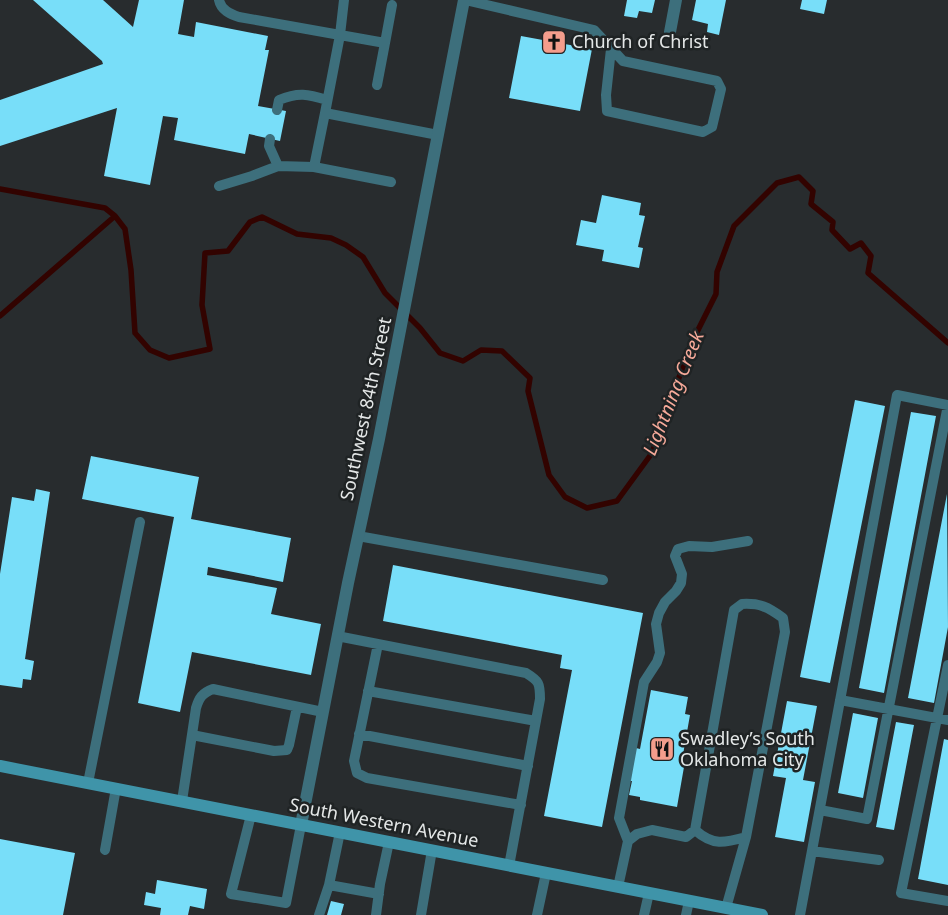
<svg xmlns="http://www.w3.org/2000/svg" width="948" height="915" font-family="'Noto Sans',sans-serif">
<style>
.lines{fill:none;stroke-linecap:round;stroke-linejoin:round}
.stream{stroke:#320300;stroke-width:5.5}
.building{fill:#78def9}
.lane{stroke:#3d6f7c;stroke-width:10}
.street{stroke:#3d6f7c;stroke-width:12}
.secondary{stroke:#3f94a9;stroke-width:12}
.labels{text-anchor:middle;stroke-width:5;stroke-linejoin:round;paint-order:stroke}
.poi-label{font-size:18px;fill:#e4e7e7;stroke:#1f2324;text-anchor:start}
.street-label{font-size:18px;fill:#e4e7e7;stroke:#1f2324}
.water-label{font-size:19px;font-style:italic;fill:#f7aa9a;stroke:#1f2324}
</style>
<rect width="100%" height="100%" fill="#282c2e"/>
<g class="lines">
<!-- stream -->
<path class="stream" d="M0,189L105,208L115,216L125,229L131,270L135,333L150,350L169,358L210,349L202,305L205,253L228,251L250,222L262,217L297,234L331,238L346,245L363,257L385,293L420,328L440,353L463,361L481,350L502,351L530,378L528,391L549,475L565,497L587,508L617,501L652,453L691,344L716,294L717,272L734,226L777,183L799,177L813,191L811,204L833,222L832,230L850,249L861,243L871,256L868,273L948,343
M0,316L115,216"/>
</g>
<!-- building -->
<path class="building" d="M33,0H103L133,27L139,0H184L178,34L194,37L196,22L268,36L265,50H269L258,106L286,111L280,141L249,134L245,154L174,140L178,118L163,116L150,185L104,176L117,108L0,146V100L103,64L102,61Z
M627,0H655L652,13L639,11L637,18L624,16Z
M696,0H726L719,35L707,32L708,24L692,20Z
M802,0H827L824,14L800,9Z
M521,36L592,49L580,111L509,98Z
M602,195L641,203L639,215L645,216L638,247L643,248L639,268L602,261L604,250L576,245L581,220L596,223Z
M855,400L885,406L830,683L800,677Z
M911,412L936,416L884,693L859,688Z
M91,456L199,477L191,519L291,538L283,582L208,567L207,575L277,588L271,614L321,624L311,675L192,652L180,712L138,703L174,517L82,499Z
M36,489L50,492L25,659L34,661L31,680L23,679L22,688L0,685V574L12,497L34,501Z
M947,494L948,627L934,703L908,698Z
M393,565L643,613L602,827L544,816L572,670L560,668L562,655L383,621Z
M651,690L688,697L685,714L690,715L681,766L684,767L677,807L640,800V797L629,795L632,781H629L636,748L640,749Z
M787,701L817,706L803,780L815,782L804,842L775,837L786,778L773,776Z
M853,713L878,718L863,798L838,793Z
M896,722L914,725L894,830L876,827Z
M944,739L948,740V885L918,879Z
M0,839L75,853L63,915H0Z
M157,880L207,889L204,909L190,906L188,915H160L161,908L144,905L146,892L155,894Z
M331,901L344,904L341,915H327Z"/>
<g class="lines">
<!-- lane -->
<path class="lane" d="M219,0C221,10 230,14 239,17L340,35L325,113
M344,0L340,35L385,43L392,5
M465,0L594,30L623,61L717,81L721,89L712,127L703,132L607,111L606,95L611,49
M377,85L385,43
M277,110L279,100C298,92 308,94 327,100
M270,139L269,146L278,166
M391,182L314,167L325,113L438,135
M219,186L252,176L278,166L314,167
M358,536L603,580
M337,636L526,673C539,681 540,683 540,699L509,866
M378,644L354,761L357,773L367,778L521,805
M948,665L901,893L948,901
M368,691L536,721
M840,700L948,720
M359,734L528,766
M192,735L274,751L287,750L289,745L297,707
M88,783L140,522
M182,801L196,708C199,698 202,693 213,689L323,712
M251,815L231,894L286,903L301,825
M695,830C713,846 724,843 746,837
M628,841L619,818L644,682L657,662L660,653L656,624L659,613L665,602L676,591L681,583L682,574L675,556L678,549L689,546L712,547L748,541
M105,850L116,788
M812,851L879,860
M329,885L379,894
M618,887L628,841L637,834L652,830L686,837L695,830L734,610L742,604C760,603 768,607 783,618L785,632L746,837L726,908
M319,915L329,885L340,832
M376,915L380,884L389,842
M421,915L432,850
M537,915L546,873
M644,915L649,893
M686,915L689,901
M800,915L897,395L948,405L867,819L820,810"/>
<!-- street -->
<path class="street" d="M670,32L676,0
M301,825L348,583L379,439L464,0"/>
<!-- secondary -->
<path class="secondary" d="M0,766L762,915"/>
</g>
<!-- icons -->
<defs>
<symbol id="church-square" viewBox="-11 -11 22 22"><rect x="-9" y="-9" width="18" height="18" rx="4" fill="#f49d8c" stroke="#1f2324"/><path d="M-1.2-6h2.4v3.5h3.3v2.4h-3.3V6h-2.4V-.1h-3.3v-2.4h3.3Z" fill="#111"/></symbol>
<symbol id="restaurant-square" viewBox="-11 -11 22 22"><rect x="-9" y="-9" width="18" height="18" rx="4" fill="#f49d8c" stroke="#1f2324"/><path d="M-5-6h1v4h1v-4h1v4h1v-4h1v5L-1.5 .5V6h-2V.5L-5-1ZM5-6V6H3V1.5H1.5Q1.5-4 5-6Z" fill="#111"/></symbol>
</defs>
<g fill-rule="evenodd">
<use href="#church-square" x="540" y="28" width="28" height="28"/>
<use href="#restaurant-square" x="648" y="735" width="28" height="28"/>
</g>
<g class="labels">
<!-- poi labels -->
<g class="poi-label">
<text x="572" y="48">Church of Christ</text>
<text x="680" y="745">Swadley’s South<tspan x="680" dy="21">Oklahoma City</tspan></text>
</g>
<!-- street labels -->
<g class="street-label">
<text transform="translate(366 409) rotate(-78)" y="6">Southwest 84th Street</text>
<text transform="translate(384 823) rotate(11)" y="6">South Western Avenue</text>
</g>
<!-- water labels -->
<g class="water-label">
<text transform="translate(673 393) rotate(-68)" y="7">Lightning Creek</text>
</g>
</g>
</svg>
